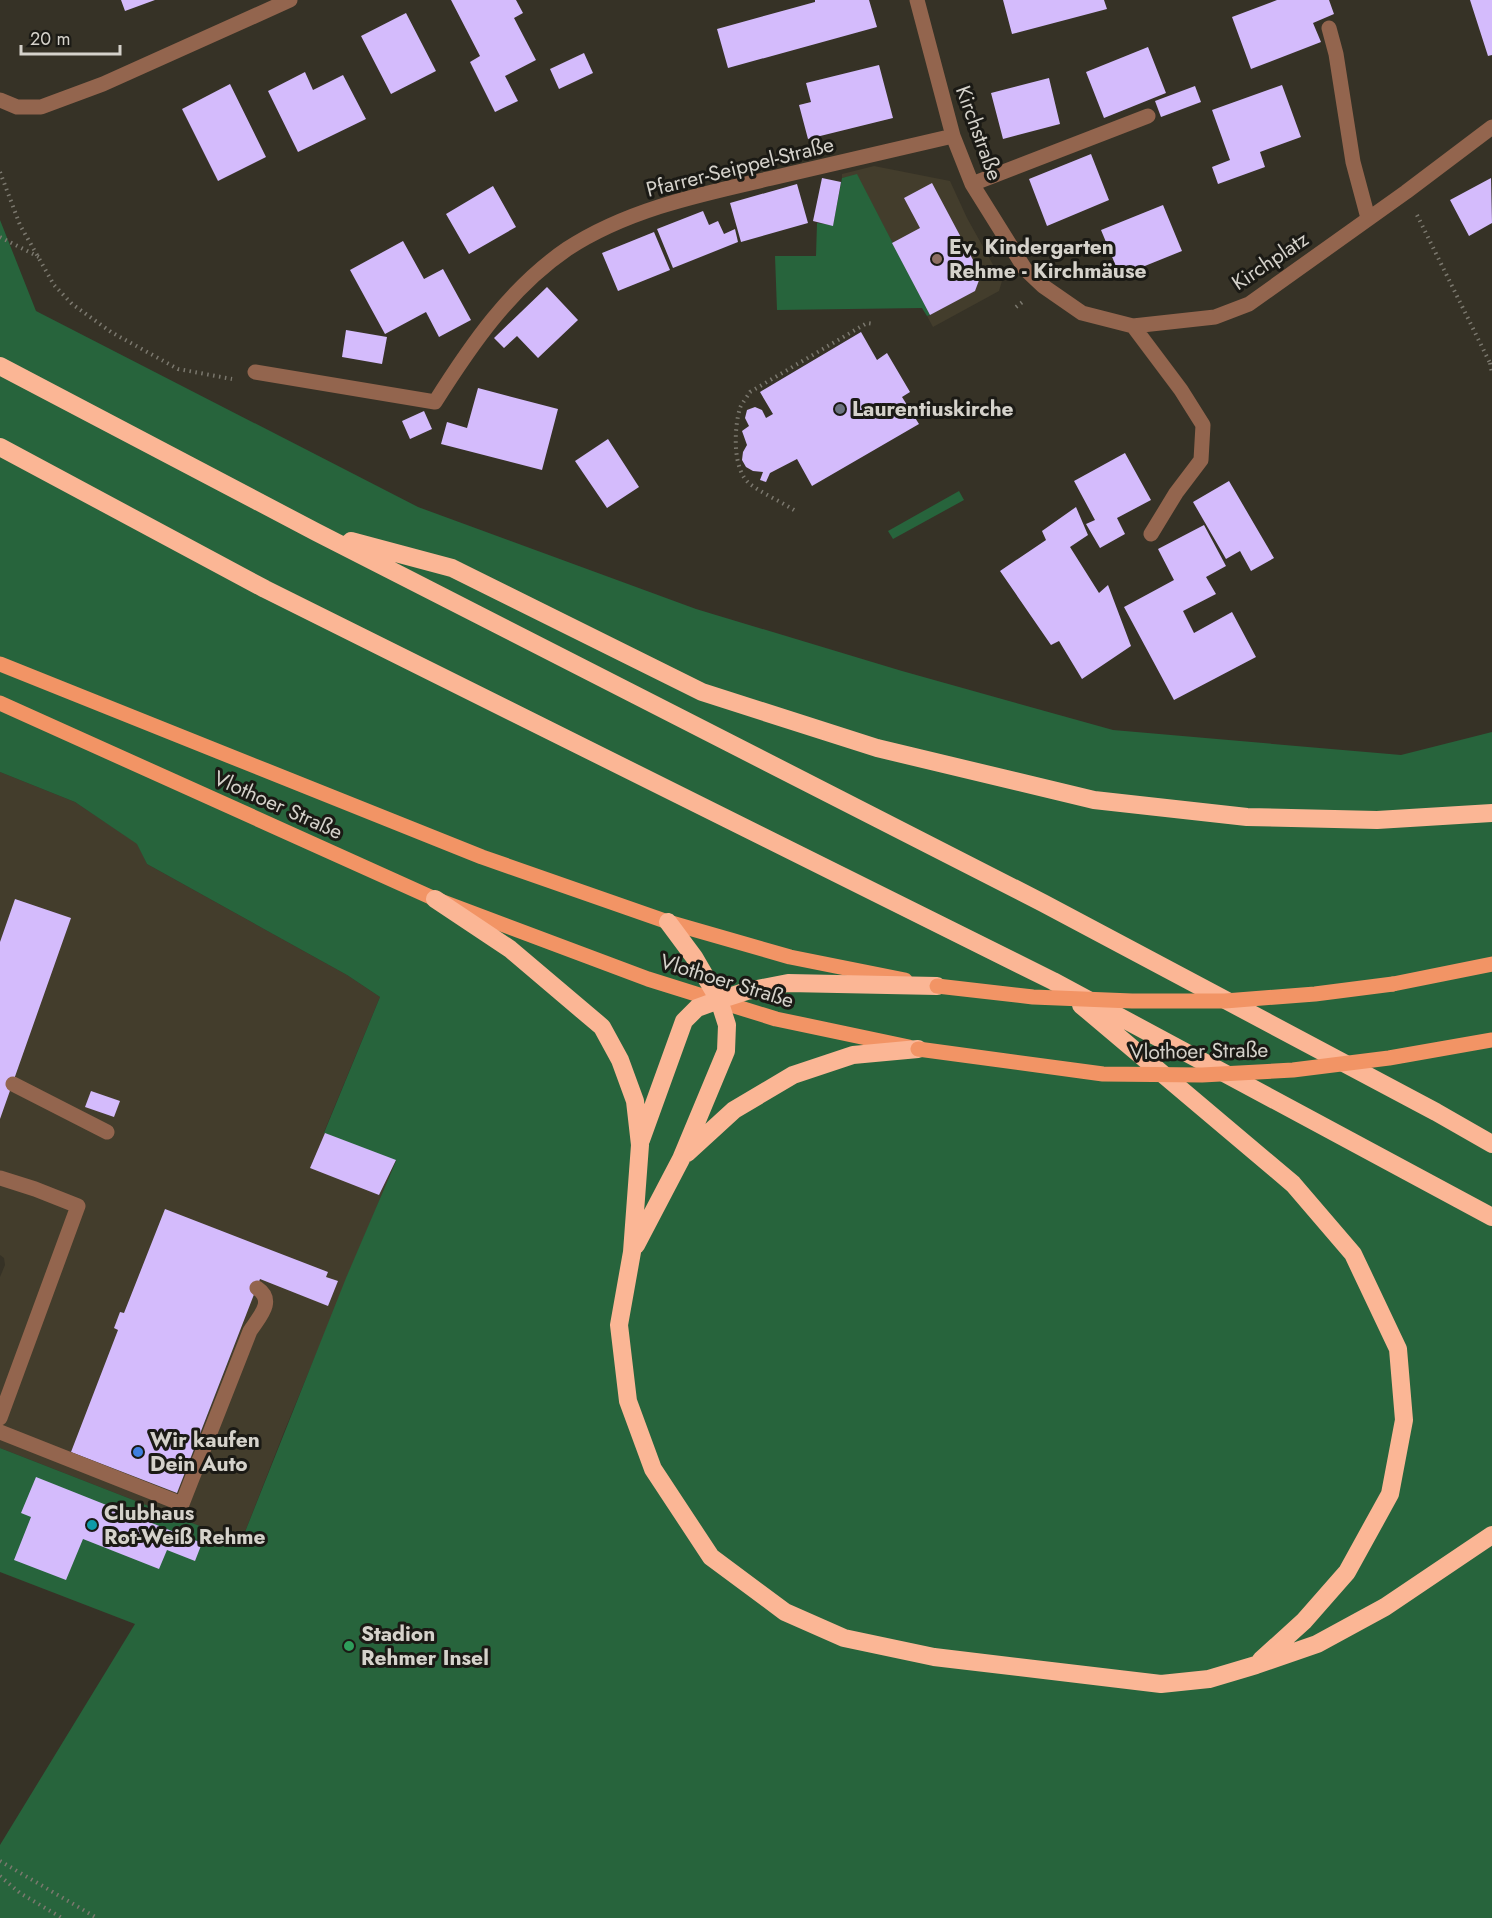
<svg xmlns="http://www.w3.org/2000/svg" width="1492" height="1918" font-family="Jost,sans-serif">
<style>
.built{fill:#433d2c}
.green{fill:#27643c}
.building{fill:#d4bbfc}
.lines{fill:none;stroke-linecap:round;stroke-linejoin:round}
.path{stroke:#7b786e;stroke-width:4;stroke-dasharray:1.5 4.5;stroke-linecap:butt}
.minor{stroke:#93654e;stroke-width:15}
.major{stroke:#f29465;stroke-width:15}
.highway{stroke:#fbb695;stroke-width:18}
.major-bridge{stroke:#f29465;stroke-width:15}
.education-dot{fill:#8d6e63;stroke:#1b1a15;stroke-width:2}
.worship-dot{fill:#6b7280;stroke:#1b1a15;stroke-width:2}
.shop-dot{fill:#3f7fe0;stroke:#1b1a15;stroke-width:2}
.culture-dot{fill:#0f9aa8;stroke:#1b1a15;stroke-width:2}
.leisure-dot{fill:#2e9e5b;stroke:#1b1a15;stroke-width:2}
.labels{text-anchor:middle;stroke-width:6;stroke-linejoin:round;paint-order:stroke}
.street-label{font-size:21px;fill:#d5d2cb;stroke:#1b1a15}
.poi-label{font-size:21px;font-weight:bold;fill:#d5d2cb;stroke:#1b1a15;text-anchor:start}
</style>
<rect width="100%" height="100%" fill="#363226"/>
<!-- built -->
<path class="built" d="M874,166L950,181L967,218L1002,281L999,291L933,327L927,316L930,315L857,175L842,178V174Z
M0,772L75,802L138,844L147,864L347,975L380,997L324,1132L396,1160L284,1432L241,1542L0,1448V1277L5,1265L4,1258L0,1255Z"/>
<!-- green -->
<path class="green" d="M857,174L930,315L927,316L922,308L777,310L775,256H816L817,223L833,225L842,178Z
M0,220L36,311L418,507L696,609L902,671L1113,730L1401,755L1492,732V1918H0V1845L135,1624L0,1572V1448L241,1542L346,1278L396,1161L324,1133L380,997L347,975L147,864L137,844L75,802L0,772Z
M959,491L964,500L893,539L888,531Z"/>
<!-- building -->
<path class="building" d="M121,0H155L125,11Z
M451,0H516L523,13L514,18L536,60L505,76L518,101L495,112L470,62L480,56Z
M815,0H869L877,27L728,68L717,29L815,2Z
M1003,0H1104L1107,9L1012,34Z
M1277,0H1329L1334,14L1313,23L1321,42L1251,69L1232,17Z
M1470,0H1492V55L1488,56Z
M406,13L436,71L391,94L361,36Z
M1148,47L1166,93L1104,118L1086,72Z
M584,53L593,73L559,89L550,69Z
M879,65L893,118L808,139L799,105L811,102L806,83Z
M305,72L313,90L343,75L366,119L298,152L268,91Z
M1049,78L1060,124L1003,139L991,93Z
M230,84L266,157L218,181L182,109Z
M1282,85L1301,137L1260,152L1265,167L1218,184L1212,167L1230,160L1212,110Z
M1195,86L1201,102L1161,117L1155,101Z
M1091,154L1109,200L1047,226L1029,179Z
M822,178L841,182L833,226L813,221Z
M1491,178L1492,223L1469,236L1450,200Z
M932,183L981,275L975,291L930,315L892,243L920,228L904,198Z
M797,184L808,223L741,242L730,203Z
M493,186L516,227L469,254L446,214Z
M1163,205L1182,251L1120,276L1101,230Z
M703,211L709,225L718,221L724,234L735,229L738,242L673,268L657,229Z
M654,232L670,270L618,291L602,253Z
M403,241L424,279L443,269L471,320L439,337L426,312L385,334L350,270Z
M547,287L578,320L538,358L517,336L504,348L494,338Z
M346,330L387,337L382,364L342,357Z
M861,332L877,360L887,353L910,392L902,397L919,424L812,486L797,459L770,473L766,482L760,480L763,472L753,471L746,467L742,460L743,452L747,445L742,431L749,426L745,418L747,410L755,407L762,410L766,418L773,414L760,392Z
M478,388L558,409L542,470L441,444L447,422L467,428Z
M424,411L432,429L410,439L402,421Z
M608,439L639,487L607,508L575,461Z
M1125,453L1151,500L1117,518L1125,534L1100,548L1086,524L1095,520L1074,481Z
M1229,481L1274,558L1251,571L1240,551L1226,559L1193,502Z
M1076,507L1088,535L1070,547L1099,593L1108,585L1131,646L1082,679L1059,641L1051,645L1000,571L1046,540L1042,531Z
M1204,525L1226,566L1206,577L1216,594L1183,611L1194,633L1232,612L1256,657L1174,700L1124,607L1174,580L1158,549Z
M15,899L71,918L0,1119V942Z
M91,1091L120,1101L114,1117L85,1107Z
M325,1133L396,1160L379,1195L310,1168Z
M165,1209L328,1272L326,1277L338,1281L328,1306L260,1279L177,1493L71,1452L118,1330L114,1328L120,1312L124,1313Z
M36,1477L202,1543L195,1561L167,1550L159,1569L83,1539L66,1580L14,1560L31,1517L21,1513Z"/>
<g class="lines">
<!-- path -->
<path class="path" d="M0,172L20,225L54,285L72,304L111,332L178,369L232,379
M1417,215L1490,363H1492
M0,237L39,257
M1016,307L1025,300
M1490,363L1492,373
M794,510C780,501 763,494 750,484C732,470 734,428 740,408C742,403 747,397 750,392L867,323L874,324
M0,1861L97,1918
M0,1876L20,1893L62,1918"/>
<!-- minor -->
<path class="minor" d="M917,0L953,136L972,184L1025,269L1043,286L1082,313L1133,326L1215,317L1249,304L1406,192L1492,127
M1329,28L1336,54L1353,162L1368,218
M0,100L17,107H41L103,84L290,0
M972,184L1148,116
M1133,326L1181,390L1203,425L1201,460L1176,493L1151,534
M255,372L435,402C471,345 510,288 567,249C628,209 702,194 772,178C832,164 893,150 953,136
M13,1084L107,1132
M0,1178L35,1189L78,1206L0,1418
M0,1432L182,1504L250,1331C259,1317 276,1301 257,1288"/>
<!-- major -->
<path class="major" d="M0,664L482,857L668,922L790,957L905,980
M0,703L435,899L648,979L776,1019L909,1047
M1393,984L1492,964"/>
<!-- highway -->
<path class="highway" d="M0,366L316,532L1043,903L1436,1112L1492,1144
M0,447L265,589L1053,981L1492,1217
M351,541L452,568L702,692L877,748L1094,800L1247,817L1377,820L1492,813
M435,899L510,949L602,1027L620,1060L635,1101L640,1145L632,1252L619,1325L628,1401L653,1469L711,1557L785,1612L844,1638L934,1657L1161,1684L1209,1679L1256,1665L1317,1644L1385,1607L1492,1535
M1081,1005L1293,1184L1353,1254L1398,1349L1404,1420L1390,1494L1347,1572L1304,1621L1261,1660
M641,1140L684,1021L697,1008L719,1000L747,991L788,983L937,986
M687,1153L734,1110L793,1075L853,1055L918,1049
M636,1245L681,1159L726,1051L727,1025L719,1000L694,957L668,922"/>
<!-- major-bridge -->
<path class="major-bridge" d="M937,986L1033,997L1132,1001H1225L1315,994L1393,984
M918,1049L1103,1074L1202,1075L1293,1070L1389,1058L1492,1040"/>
</g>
<!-- markers -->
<circle class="education-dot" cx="937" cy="259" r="6"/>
<circle class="worship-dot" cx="840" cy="409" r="6"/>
<circle class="shop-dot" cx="138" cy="1452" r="6"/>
<circle class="culture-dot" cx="92" cy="1525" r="6"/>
<circle class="leisure-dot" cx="349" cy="1646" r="6"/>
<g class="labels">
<!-- street labels -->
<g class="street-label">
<text transform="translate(979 133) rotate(70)" y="7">Kirchstraße</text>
<text transform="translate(740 167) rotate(-14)" y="7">Pfarrer-Seippel-Straße</text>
<text transform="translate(1270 261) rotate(-34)" y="7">Kirchplatz</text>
<text transform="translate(278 805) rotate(24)" y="7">Vlothoer Straße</text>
<text transform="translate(727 981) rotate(17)" y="7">Vlothoer Straße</text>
<text transform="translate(1199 1051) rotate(-1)" y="7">Vlothoer Straße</text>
</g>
<!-- poi labels -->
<g class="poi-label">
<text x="949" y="254">Ev. Kindergarten<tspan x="949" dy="24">Rehme - Kirchmäuse</tspan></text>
<text x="852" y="416">Laurentiuskirche</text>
<text x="150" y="1447">Wir kaufen<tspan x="150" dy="24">Dein Auto</tspan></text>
<text x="104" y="1520">Clubhaus<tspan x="104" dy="24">Rot-Weiß Rehme</tspan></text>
<text x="361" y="1641">Stadion<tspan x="361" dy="24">Rehmer Insel</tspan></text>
</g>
</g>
<!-- scale -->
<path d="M21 45v9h99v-9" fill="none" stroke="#d5d2cb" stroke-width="3"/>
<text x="30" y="45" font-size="18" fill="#d5d2cb" stroke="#1b1a15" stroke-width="4.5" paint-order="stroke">20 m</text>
</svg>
